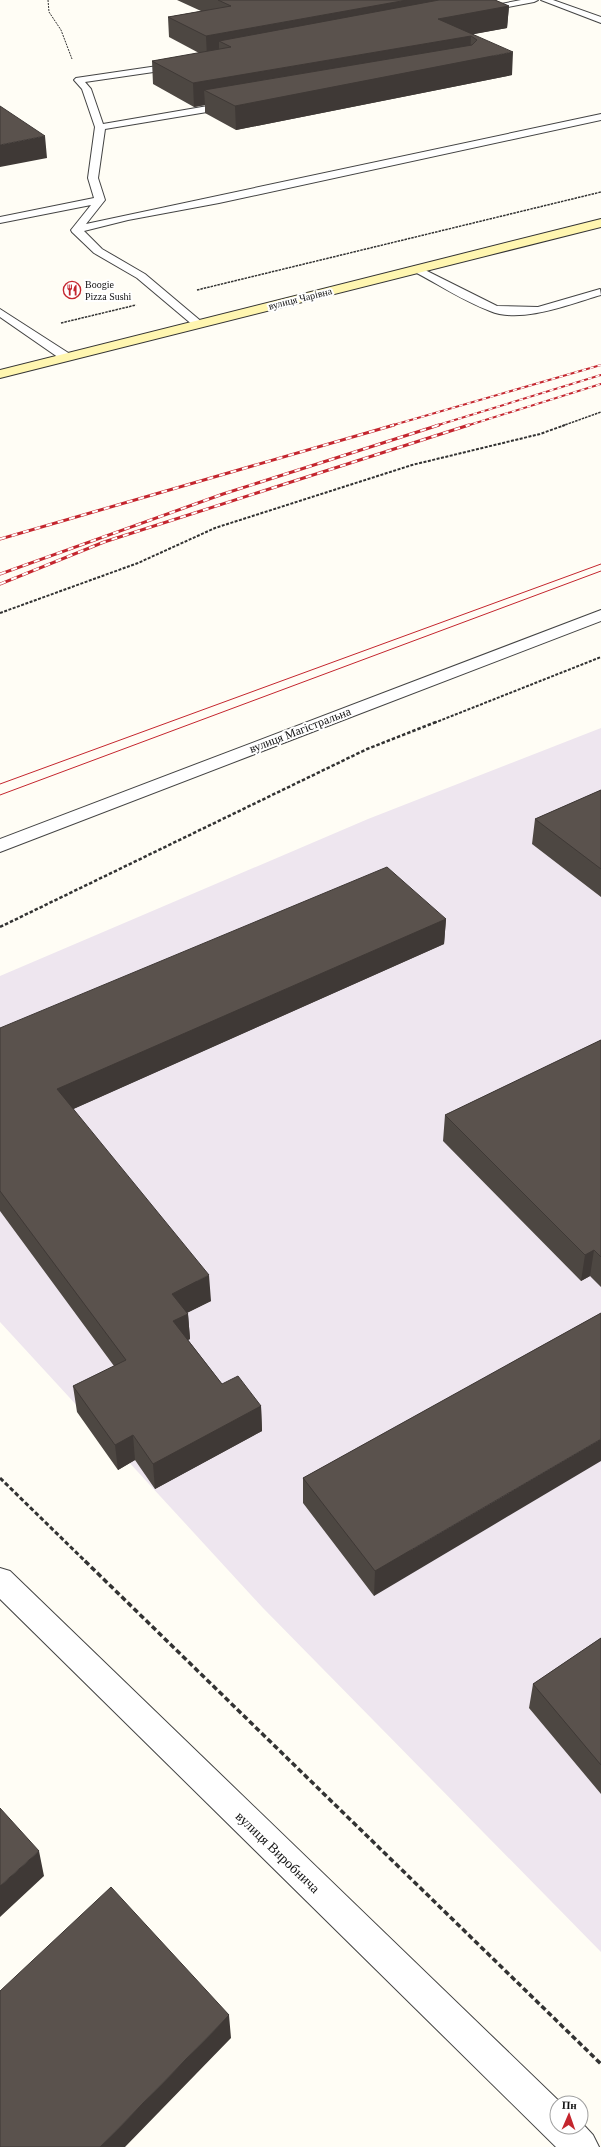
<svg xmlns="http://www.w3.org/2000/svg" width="601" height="2147" font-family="Georgia,serif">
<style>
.industrial{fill:#eee6ef}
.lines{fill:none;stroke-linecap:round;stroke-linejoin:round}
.service-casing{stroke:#444;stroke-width:2}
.tertiary-casing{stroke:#444;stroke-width:2}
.secondary-casing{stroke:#333;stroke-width:2}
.path-far5{stroke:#333;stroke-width:1;stroke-dasharray:2 1;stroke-linecap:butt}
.path-far4{stroke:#333;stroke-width:1.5;stroke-dasharray:2.5 1;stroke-linecap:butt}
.path-far3{stroke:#333;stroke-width:2;stroke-dasharray:3 1.5;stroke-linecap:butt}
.path-far2{stroke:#333;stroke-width:2.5;stroke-dasharray:3.5 2;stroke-linecap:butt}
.path-far1{stroke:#333;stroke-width:3;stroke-dasharray:4.5 2.5;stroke-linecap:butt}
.path{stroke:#333;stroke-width:3.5;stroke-dasharray:5.5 3;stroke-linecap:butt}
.service{fill:#fff;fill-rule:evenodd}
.tertiary{fill:#fff;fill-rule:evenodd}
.secondary{fill:#fff6b0;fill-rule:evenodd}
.tram{stroke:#c4262e;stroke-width:1}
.rail-far1-casing{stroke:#c4262e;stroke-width:2}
.rail-casing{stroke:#c4262e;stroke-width:3}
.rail-far1{stroke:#fff;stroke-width:1.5;stroke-dasharray:4;stroke-linecap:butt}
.rail{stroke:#fff;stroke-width:2;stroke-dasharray:6;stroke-linecap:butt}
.wall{fill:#4d4742}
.shaded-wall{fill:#3f3936}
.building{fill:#5a524d;stroke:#3f3936}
.labels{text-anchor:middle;stroke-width:4;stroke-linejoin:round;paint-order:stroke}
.far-poi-label{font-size:10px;fill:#111;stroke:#fff;text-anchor:start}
.far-street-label{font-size:10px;fill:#111;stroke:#fff}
.street-label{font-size:12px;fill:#111;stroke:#fff}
.near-street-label{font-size:14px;fill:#111;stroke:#fff}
</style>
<rect width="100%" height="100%" fill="#fffdf5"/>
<!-- industrial -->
<path class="industrial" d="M601,728V1952L263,1608L0,1322V976L368,819Z"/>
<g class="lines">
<defs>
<path id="service" d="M521,0H538L534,2L481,12L477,10L481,8Z
M541,0H553L601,17V23Z
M178,63L181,64V68L85,82L91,89L103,124L231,102L236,105L231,108L105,129L98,178L105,200L86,224L601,114V120L219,203L128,220L84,231L102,249L145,274L202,322L204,324L202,326H194L137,278L94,253L72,232L71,230L91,205L0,223V217L94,198L88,178L95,127L82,89L74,80L76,78Z
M417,266L497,306L538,307L600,289L601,295C570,304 521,324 490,311C463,301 438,284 413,271L411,269L413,267Z
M0,309L70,354L72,357L70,360H62L0,317Z"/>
<path id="tertiary" d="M601,610V621L0,852V839Z
M0,1568L10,1571L561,2103H557V2127H581V2122L593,2135L599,2147H556L0,1599Z"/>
<path id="secondary" d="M601,219V227L0,378V370Z"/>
</defs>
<!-- service casing -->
<use href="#service" class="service-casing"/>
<!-- tertiary casing -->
<use href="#tertiary" class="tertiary-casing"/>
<!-- secondary casing -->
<use href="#secondary" class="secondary-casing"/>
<!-- path-far5 -->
<path class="path-far5" d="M48,0L49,12L61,30L72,59"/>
<!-- path-far4 -->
<path class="path-far4" d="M197,290L601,192
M61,323L136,305
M562,426L601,412"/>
<!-- path-far3 -->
<path class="path-far3" d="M0,613L138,563L215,528L412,465L540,434L565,425
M434,723L601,657"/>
<!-- path-far2 -->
<path class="path-far2" d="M0,927L367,749L436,722"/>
<!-- path-far1 -->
<path class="path-far1" d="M0,1478L86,1562"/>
<!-- path -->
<path class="path" d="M85,1561L601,2064"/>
<!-- service -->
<use href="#service" class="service"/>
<!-- tertiary -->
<use href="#tertiary" class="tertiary"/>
<!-- secondary -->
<use href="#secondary" class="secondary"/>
<!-- tram -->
<path class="tram" d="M0,784L601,564
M0,795L601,571"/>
<defs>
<path id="rail-far1" d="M390,426L601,365
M435,426L601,375
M466,426L601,384"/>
<path id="rail" d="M0,539L394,425
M0,574L223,494L439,425
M0,584L104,542L469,425"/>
</defs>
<!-- rail-far1 casing -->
<use href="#rail-far1" class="rail-far1-casing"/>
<!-- rail casing -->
<use href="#rail" class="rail-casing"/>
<!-- rail-far1 -->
<use href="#rail-far1" class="rail-far1"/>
<!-- rail -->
<use href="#rail" class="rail"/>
</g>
<!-- wall -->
<path class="wall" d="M177,0H495L509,6L507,28L473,34L512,75L236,130L205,113V105L194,107L153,84L152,61L199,53L169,37L168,17L201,11Z
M601,790V897L532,844L535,819Z
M446,919L444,944L73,1109L211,1301L187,1313L188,1314L190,1339L188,1340L222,1384L261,1406L262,1431L155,1489L135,1460L118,1470L77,1412L73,1386L114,1366L0,1211V1028Z
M601,1040V1287L590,1276L581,1281L443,1141L445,1115Z
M601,1313L374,1596L303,1503V1478Z
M601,1638V1794L529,1708L533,1684Z"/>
<!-- shaded-wall -->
<path class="shaded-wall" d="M407,0H464L231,47L219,41V55L207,57L206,36Z
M509,6L507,28L437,41L438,19Z
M471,36L470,59L204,90L205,105L194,107L193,83Z
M513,52L512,75L236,130L235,106Z
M45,136L47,158L0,167V145Z
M446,919L444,944L60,1115L57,1089Z
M594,1250L590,1276L581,1281L585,1255Z
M209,1275L211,1301L174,1319L172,1294Z
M188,1314L190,1339L175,1346L173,1321Z
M261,1406L262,1431L155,1489L153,1464Z
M133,1435L135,1460L118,1470L115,1445Z
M601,1439V1461L374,1596L375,1571Z
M39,1851L44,1876L0,1917V1886Z
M229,2015L231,2038L125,2147H100Z"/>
<!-- building -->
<path class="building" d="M218,0H407L206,36L168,17L231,6Z
M439,0H495L509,6L438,19L513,52L235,106L204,90L472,45L477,40L471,36L193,83L152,61L231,47L219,41Z
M0,106L45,136L0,145Z
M601,790V869L535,819Z
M387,867L446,919L57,1089L209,1275L172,1294L188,1314L173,1321L222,1384L238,1376L261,1406L153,1464L133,1435L115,1445L73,1386L126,1360L0,1191V1028Z
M601,1040V1257L594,1250L585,1255L445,1115Z
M601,1313V1439L375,1571L303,1478Z
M601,1638V1765L533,1684Z
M0,1808L39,1851L0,1886Z
M111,1887L229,2015L100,2147H0V1991Z"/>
<!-- icons -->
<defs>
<symbol id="restaurant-ring" viewBox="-11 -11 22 22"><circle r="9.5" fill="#fff" stroke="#c4262e" stroke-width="1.5"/><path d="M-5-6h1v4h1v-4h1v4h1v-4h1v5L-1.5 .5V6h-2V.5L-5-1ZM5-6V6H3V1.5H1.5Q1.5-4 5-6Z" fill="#c4262e"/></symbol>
</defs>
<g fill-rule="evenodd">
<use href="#restaurant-ring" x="62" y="280" width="20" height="20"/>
</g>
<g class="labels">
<!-- far-poi labels -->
<g class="far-poi-label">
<text x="85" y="288">Boogie<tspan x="85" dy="12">Pizza Sushi</tspan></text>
</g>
<!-- far-street labels -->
<g class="far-street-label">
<text transform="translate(300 298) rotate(-14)" y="4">вулиця Чарівна</text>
</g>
<!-- street labels -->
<g class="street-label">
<text transform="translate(300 730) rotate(-21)" y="4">вулиця Магістральна</text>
</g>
<!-- near-street labels -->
<g class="near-street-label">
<text transform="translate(278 1852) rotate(44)" y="5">вулиця Виробнича</text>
</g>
</g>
<!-- north arrow -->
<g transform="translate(569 2115) rotate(2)"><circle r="19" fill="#ffffff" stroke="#a0a0a0"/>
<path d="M0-3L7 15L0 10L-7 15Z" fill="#c4262e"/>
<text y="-6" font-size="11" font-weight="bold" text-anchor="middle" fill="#111111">Пн</text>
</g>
</svg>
